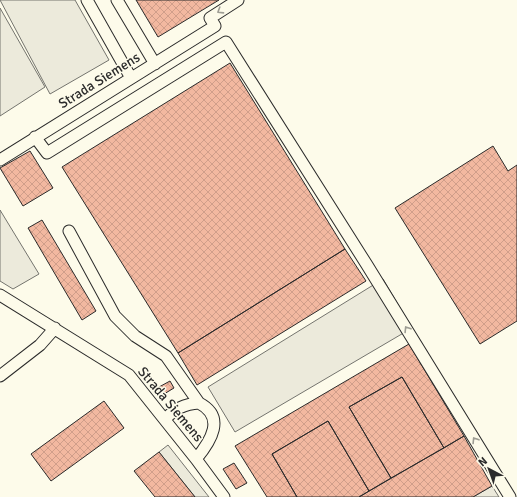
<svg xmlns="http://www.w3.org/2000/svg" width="517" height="497" font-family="Signika,sans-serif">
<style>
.parking{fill:#eceadb;stroke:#74746e}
.building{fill:url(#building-cross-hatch);stroke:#2b2b2b}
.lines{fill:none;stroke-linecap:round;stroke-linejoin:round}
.minor-casing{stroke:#2b2b2b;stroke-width:13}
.minor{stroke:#fdfbea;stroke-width:11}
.oneway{stroke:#9e9d94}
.labels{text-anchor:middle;stroke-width:3;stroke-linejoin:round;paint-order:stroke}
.street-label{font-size:14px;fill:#2b2b2b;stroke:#fdfbea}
</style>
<defs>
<pattern id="building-cross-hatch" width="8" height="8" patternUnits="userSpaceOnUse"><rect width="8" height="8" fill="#f2b8a0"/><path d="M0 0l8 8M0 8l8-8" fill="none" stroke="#d09e8a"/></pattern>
</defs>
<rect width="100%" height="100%" fill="#fdfbea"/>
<!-- parking -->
<path class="parking" d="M0,0H75L109,60L50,94Z
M0,8L45,87L0,116Z
M0,210L39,274L13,289L0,281Z
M383,279L412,328L235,432L208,387Z
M168,445L209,497H195L159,452Z
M492,486L499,497H473Z"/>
<!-- building -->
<path class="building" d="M136,0H219L158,37Z
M230,63L345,249L178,353L62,167Z
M493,146L508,171L517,165V321L480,344L395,208Z
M30,151L53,188L23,206L0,168Z
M42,220L96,311L82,320L28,228Z
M345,249L366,281L197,385L178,353Z
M409,344L464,436L444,448L402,377L349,407L391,478L369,491L328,421L272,454L297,497H267L235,446Z
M402,377L444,448L391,478L349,407Z
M170,381L174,388L164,394L159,387Z
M104,401L124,428L51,481L31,454Z
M328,421L369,491L359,497H297L272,454Z
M464,436L492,486L473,497H359Z
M159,452L195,497H155L134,471Z
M234,463L247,483L236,489L223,469Z"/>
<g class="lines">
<defs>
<path id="minor" d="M87,0L131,78
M117,0L155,64
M35,137L47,153L226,42L367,265L510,497
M0,160L215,26L210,18L238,0
M69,231L115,316L135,336L166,356L199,403
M0,295L129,375L196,459L224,497
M0,376L40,345L55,328
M165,419C175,409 184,404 199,403C226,417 211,441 196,459"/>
</defs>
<!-- minor casing -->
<use href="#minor" class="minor-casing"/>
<!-- minor -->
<use href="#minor" class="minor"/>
</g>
<!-- one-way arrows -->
<defs><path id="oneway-chevron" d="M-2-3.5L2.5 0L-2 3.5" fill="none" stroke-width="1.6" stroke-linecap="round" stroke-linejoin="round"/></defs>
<g class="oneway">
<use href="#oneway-chevron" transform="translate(220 11) rotate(148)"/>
<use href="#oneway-chevron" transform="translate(407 329) rotate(-122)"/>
<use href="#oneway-chevron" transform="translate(475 440) rotate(-122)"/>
</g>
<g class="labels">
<!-- street labels -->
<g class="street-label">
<text transform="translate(99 80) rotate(-32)" y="5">Strada Siemens</text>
<text transform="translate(171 404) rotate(50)" y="5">Strada Siemens</text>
</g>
</g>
<!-- north arrow -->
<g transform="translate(489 469) rotate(319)" stroke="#fdfbea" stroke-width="3" paint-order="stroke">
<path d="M0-3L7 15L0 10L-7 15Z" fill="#2b2b2b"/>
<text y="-6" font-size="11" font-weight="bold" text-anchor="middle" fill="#2b2b2b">N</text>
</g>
</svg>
